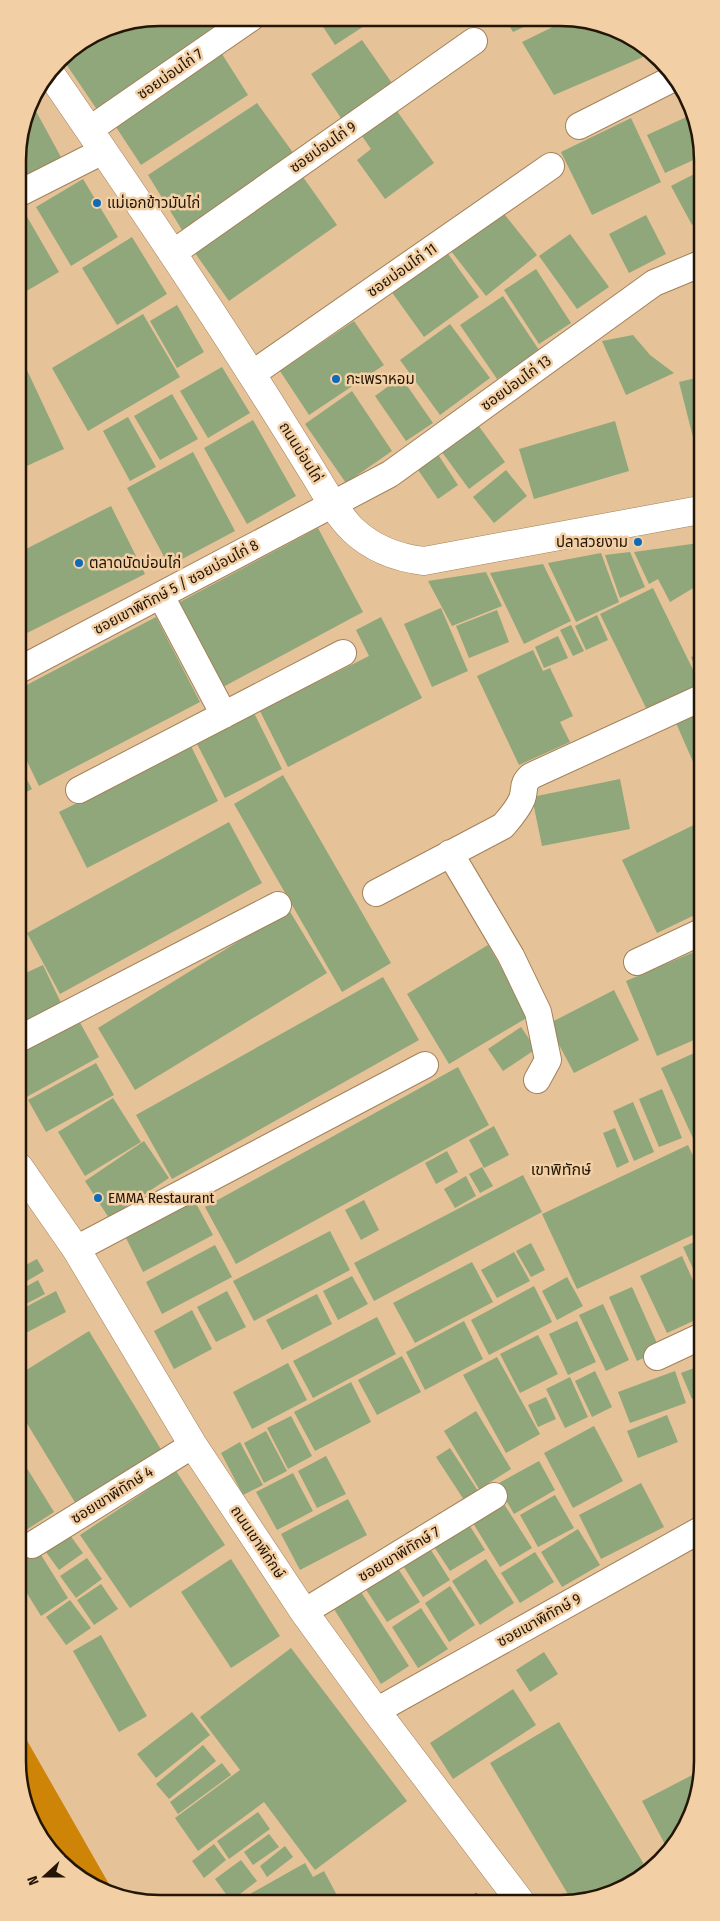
<svg xmlns="http://www.w3.org/2000/svg" width="720" height="1921" font-family="'Fira Sans Condensed','Noto Sans Thai',sans-serif">
<style>
.forest{fill:#ce8507}
.building{fill:#8fa77a}
.lines{fill:none;stroke-linecap:round;stroke-linejoin:round}
.street-casing{stroke:#a38159;stroke-width:28}
.secondary-casing{stroke:#a38159;stroke-width:29}
.path{stroke:#7b6348;stroke-width:3;stroke-dasharray:2.5 2.5;stroke-linecap:butt}
.street{stroke:#fff;stroke-width:26}
.secondary{stroke:#fff;stroke-width:28}
.poi-dot{fill:#0e6bb8;stroke:#f3cfa5;stroke-width:2}
.labels{text-anchor:middle;stroke-width:5;stroke-linejoin:round;paint-order:stroke}
.street-label{font-size:15px;fill:#231606;stroke:#f3cfa5}
.poi-label{font-size:15px;fill:#231606;stroke:#f3cfa5;text-anchor:start}
.neighbourhood-label{font-size:16px;fill:#231606;stroke:#f3cfa5}
.rim{fill:none;stroke:#231606;stroke-width:2.5}
</style>
<rect width="100%" height="100%" fill="#e6c298"/>
<!-- forest -->
<path class="forest" d="M20,1728L25,1737L113,1891L59,1862L20,1789Z"/>
<!-- building -->
<path class="building" d="M160,18H235L98,111L62,58L66,53L106,28Z
M318,19H375L335,45Z
M506,20H539L513,32Z
M567,20H588L650,54L554,95L522,42Z
M362,40L394,86L343,121L311,74Z
M222,54L248,95L141,165L114,124Z
M31,102L62,159L18,184V150Z
M257,103L294,154L182,230L148,175Z
M397,111L434,163L385,199L357,160L371,149L362,136Z
M691,115L700,132V157L665,173L647,135Z
M631,118L661,182L592,215L561,152Z
M700,171V221L692,225L671,186Z
M303,177L337,225L229,301L195,253Z
M83,179L118,237L71,266L36,207Z
M501,210L537,255L486,296L451,251Z
M26,215L59,272L18,296V219Z
M646,215L666,254L629,273L609,234Z
M570,234L609,287L577,309L539,256Z
M132,237L167,294L117,325L82,268Z
M446,251L479,297L424,337L391,291Z
M536,269L571,323L539,344L504,290Z
M503,296L539,350L497,379L460,325Z
M177,305L204,352L177,368L150,321Z
M143,314L180,377L88,431L52,368Z
M354,321L384,365L309,415L280,371Z
M450,324L490,378L440,415L400,360Z
M633,335L650,355L674,373L626,395L602,341Z
M18,351L64,449L18,470Z
M222,367L250,413L208,438L180,391Z
M401,377L433,423L406,441L375,396Z
M700,377V457H698L679,382Z
M352,391L392,451L346,483L305,424Z
M172,394L198,439L160,460L134,416Z
M128,417L156,467L130,481L103,431Z
M253,420L296,496L247,524L204,448Z
M475,421L505,462L469,489L439,448Z
M615,421L629,471L534,499L519,449Z
M435,450L458,485L438,499L414,464Z
M193,452L235,531L169,566L127,488Z
M506,470L527,496L494,523L473,497Z
M111,506L145,574L19,637L18,553Z
M318,528L363,612L223,687L178,603Z
M699,543L700,546V584L670,602L658,579L649,584L634,552Z
M630,552L645,587L620,598L605,555Z
M601,553L619,602L576,622L548,563Z
M543,564L571,621L524,644L490,573Z
M486,572L502,606L452,626L428,581Z
M653,588L700,684L647,710L600,614Z
M441,608L468,671L432,687L404,624Z
M497,610L509,642L469,658L456,626Z
M597,615L608,640L586,650L575,626Z
M156,617L200,702L39,786L19,745V689Z
M381,617L422,698L288,767L260,711L369,656L356,630Z
M571,625L584,651L573,656L560,630Z
M558,636L568,658L544,668L535,647Z
M533,650L543,671L550,668L573,716L560,722L570,742L519,765L477,676Z
M701,653V680L691,657Z
M701,712V780L676,723Z
M254,713L282,769L225,798L196,742Z
M191,746L218,801L87,868L59,812Z
M19,765L32,789L19,796Z
M283,775L391,963L342,992L234,804Z
M620,779L630,829L542,846L532,797Z
M229,822L262,883L60,994L27,933Z
M700,822L701,912L657,933L622,860Z
M289,910L327,973L135,1090L98,1028Z
M488,945L530,1016L449,1064L407,994Z
M701,949V1037L657,1056L626,981Z
M43,965L63,1007L19,1029V976Z
M383,977L419,1040L172,1179L136,1115Z
M614,990L639,1040L574,1073L548,1024Z
M78,1019L99,1057L21,1100L19,1051Z
M521,1027L536,1049L503,1071L488,1049Z
M701,1050V1143L696,1145L661,1068Z
M96,1063L114,1095L46,1132L28,1100Z
M458,1067L489,1125L236,1264L205,1207Z
M662,1089L682,1138L659,1147L639,1099Z
M113,1098L141,1142L85,1176L58,1132Z
M633,1102L654,1152L634,1161L613,1111Z
M494,1126L509,1155L484,1168L469,1140Z
M615,1128L629,1162L617,1168L603,1133Z
M144,1141L169,1178L109,1218L85,1181Z
M688,1145L701,1173V1231L577,1289L542,1214Z
M447,1151L458,1172L436,1184L425,1163Z
M482,1167L493,1186L480,1193L469,1174Z
M523,1175L542,1212L374,1301L354,1263Z
M466,1176L476,1196L455,1208L444,1189Z
M192,1196L213,1235L143,1272L123,1232Z
M364,1200L379,1230L361,1240L345,1210Z
M330,1231L350,1270L254,1321L233,1281Z
M701,1239V1286L683,1247Z
M531,1243L545,1270L531,1277L516,1251Z
M215,1245L232,1277L162,1314L146,1282Z
M514,1252L530,1281L497,1298L481,1270Z
M682,1256L701,1298L702,1317L667,1333L640,1276Z
M37,1259L44,1271L27,1281L20,1268Z
M472,1262L493,1302L415,1343L393,1303Z
M352,1276L368,1304L338,1320L323,1291Z
M567,1277L583,1306L557,1320L542,1291Z
M38,1280L45,1294L20,1307V1290Z
M534,1286L552,1322L489,1355L471,1320Z
M632,1287L660,1350L637,1361L609,1297Z
M56,1291L66,1312L20,1336V1310Z
M227,1291L246,1327L216,1342L197,1307Z
M317,1294L332,1324L282,1350L266,1320Z
M603,1304L629,1360L606,1371L579,1315Z
M192,1310L212,1349L174,1369L154,1331Z
M377,1317L396,1354L313,1398L293,1361Z
M464,1321L483,1359L425,1390L406,1352Z
M577,1321L596,1362L568,1375L549,1334Z
M89,1331L165,1456L79,1509L20,1412V1374Z
M538,1335L558,1374L520,1393L500,1354Z
M402,1356L421,1392L377,1415L358,1380Z
M497,1357L540,1434L506,1453L463,1375Z
M288,1363L307,1400L252,1429L233,1392Z
M702,1365V1395L692,1399L681,1373Z
M595,1371L612,1407L592,1417L575,1381Z
M675,1371L686,1403L630,1423L618,1392Z
M570,1377L588,1417L565,1428L546,1389Z
M351,1382L371,1422L315,1451L294,1412Z
M546,1397L556,1419L538,1427L528,1405Z
M476,1411L511,1469L479,1489L444,1431Z
M667,1415L678,1442L638,1458L627,1431Z
M291,1416L312,1456L288,1469L267,1428Z
M594,1426L623,1481L573,1508L544,1453Z
M266,1431L287,1471L264,1483L244,1443Z
M240,1442L263,1485L243,1495L221,1453Z
M450,1448L478,1491L464,1500L436,1457Z
M326,1456L346,1494L317,1508L298,1471Z
M20,1457L54,1512L20,1534Z
M539,1461L555,1490L514,1514L497,1484Z
M176,1471L225,1545L130,1608L80,1535Z
M293,1473L313,1511L277,1530L256,1492Z
M641,1483L664,1527L601,1559L579,1515Z
M555,1495L574,1528L538,1547L520,1515Z
M348,1499L367,1535L300,1570L281,1534Z
M504,1504L532,1548L500,1567L473,1523Z
M466,1520L485,1550L450,1571L431,1542Z
M578,1529L600,1565L562,1587L541,1552Z
M67,1531L83,1553L59,1570L43,1548Z
M36,1547L68,1598L41,1616L20,1582V1557Z
M429,1547L450,1580L423,1597L402,1564Z
M535,1552L554,1582L520,1603L501,1573Z
M87,1558L102,1579L76,1598L60,1576Z
M231,1559L280,1636L231,1668L181,1592Z
M486,1559L514,1603L480,1625L452,1581Z
M397,1567L420,1602L387,1622L365,1588Z
M101,1584L118,1609L94,1625L77,1600Z
M450,1586L475,1625L449,1642L425,1603Z
M361,1592L409,1666L381,1684L334,1609Z
M70,1600L91,1628L66,1645L46,1617Z
M421,1608L448,1649L418,1668L392,1627Z
M101,1635L147,1716L119,1732L73,1651Z
M291,1648L407,1801L315,1870L264,1802L198,1851L175,1818L240,1770L200,1717Z
M544,1652L558,1674L530,1692L516,1670Z
M513,1689L536,1725L453,1779L430,1743Z
M192,1712L210,1735L156,1778L137,1754Z
M559,1722L648,1871L632,1884L588,1901H572L490,1763Z
M203,1745L216,1761L169,1799L156,1784Z
M222,1763L231,1775L178,1814L170,1802Z
M702,1770L692,1815L669,1852L642,1801Z
M258,1812L270,1829L229,1859L217,1841Z
M269,1834L279,1847L253,1865L244,1852Z
M214,1844L226,1860L204,1878L192,1861Z
M285,1846L293,1857L267,1877L260,1866Z
M241,1860L257,1881L231,1901L215,1879Z
M305,1863L313,1877L324,1871L340,1901H254L250,1894Z"/>
<g class="lines">
<defs>
<path id="street" d="M579,126L672,79
M89,130L251,18
M18,194L103,151
M173,253L474,41
M252,374L551,166
M161,596L224,715
M19,670L390,474L654,283L700,264
M79,790L343,653
M450,853L511,956L538,1012L548,1060L537,1080
M376,893L503,826C510,818 518,809 522,799C526,788 521,785 531,776L701,698
M637,962L701,932
M19,1039L278,905
M76,1249L425,1065
M657,1357L702,1336
M32,1545L193,1445
M304,1612L494,1496
M376,1711L702,1529"/>
<path id="secondary" d="M50,73C119,173 187,273 252,375C274,409 295,443 316,477C327,495 338,516 353,530C373,549 398,558 424,561L700,510
M19,1167L76,1249L193,1445L304,1612L376,1711L520,1901"/>
</defs>
<!-- street casing -->
<use href="#street" class="street-casing"/>
<!-- secondary casing -->
<use href="#secondary" class="secondary-casing"/>
<!-- path -->
<path class="path" d="M467,1901L477,1894"/>
<!-- street -->
<use href="#street" class="street"/>
<!-- secondary -->
<use href="#secondary" class="secondary"/>
</g>
<!-- markers -->
<g class="poi-dot">
<circle cx="97" cy="203" r="5"/>
<circle cx="336" cy="379" r="5"/>
<circle cx="638" cy="542" r="5"/>
<circle cx="79" cy="563" r="5"/>
<circle cx="98" cy="1198" r="5"/>
</g>
<g class="labels">
<!-- street labels -->
<g class="street-label">
<text transform="translate(170 74) rotate(-35)" y="5">ซอยบ่อนไก่ 7</text>
<text transform="translate(323 147) rotate(-35)" y="5">ซอยบ่อนไก่ 9</text>
<text transform="translate(402 270) rotate(-35)" y="5">ซอยบ่อนไก่ 11</text>
<text transform="translate(516 383) rotate(-36)" y="5">ซอยบ่อนไก่ 13</text>
<text transform="translate(301 452) rotate(58)" y="5">ถนนบ่อนไก่</text>
<text transform="translate(176 587) rotate(-28)" y="5">ซอยเขาพิทักษ์ 5 / ซอยบ่อนไก่ 8</text>
<text transform="translate(112 1495) rotate(-32)" y="5">ซอยเขาพิทักษ์ 4</text>
<text transform="translate(258 1542) rotate(56)" y="5">ถนนเขาพิทักษ์</text>
<text transform="translate(399 1554) rotate(-31)" y="5">ซอยเขาพิทักษ์ 7</text>
<text transform="translate(539 1620) rotate(-29)" y="5">ซอยเขาพิทักษ์ 9</text>
</g>
<!-- poi labels -->
<g class="poi-label">
<text x="107" y="208">แม่เอกข้าวมันไก่</text>
<text x="346" y="384">กะเพราหอม</text>
<text x="628" y="547" text-anchor="end">ปลาสวยงาม</text>
<text x="89" y="568">ตลาดนัดบ่อนไก่</text>
<text x="108" y="1203">EMMA Restaurant</text>
</g>
<!-- neighbourhood labels -->
<g class="neighbourhood-label">
<text x="561" y="1175">เขาพิทักษ์</text>
</g>
</g>
<!-- crop -->
<path d="M0 0H720V1921H0ZM160 26H560A134 134 0 0 1 694 160V1761A134 134 0 0 1 560 1895H160A134 134 0 0 1 26 1761V160A134 134 0 0 1 160 26Z" fill="#f3cfa5" fill-rule="evenodd"/>
<path class="rim" d="M160 26H560A134 134 0 0 1 694 160V1761A134 134 0 0 1 560 1895H160A134 134 0 0 1 26 1761V160A134 134 0 0 1 160 26Z"/>
<!-- north arrow -->
<g transform="translate(45 1876) rotate(249)" stroke="#f3cfa5" stroke-width="4" paint-order="stroke">
<path d="M0-4L9 19L0 12L-9 19Z" fill="#231606"/>
<text y="-8" font-size="14" font-weight="bold" text-anchor="middle" fill="#231606">N</text>
</g>
</svg>
